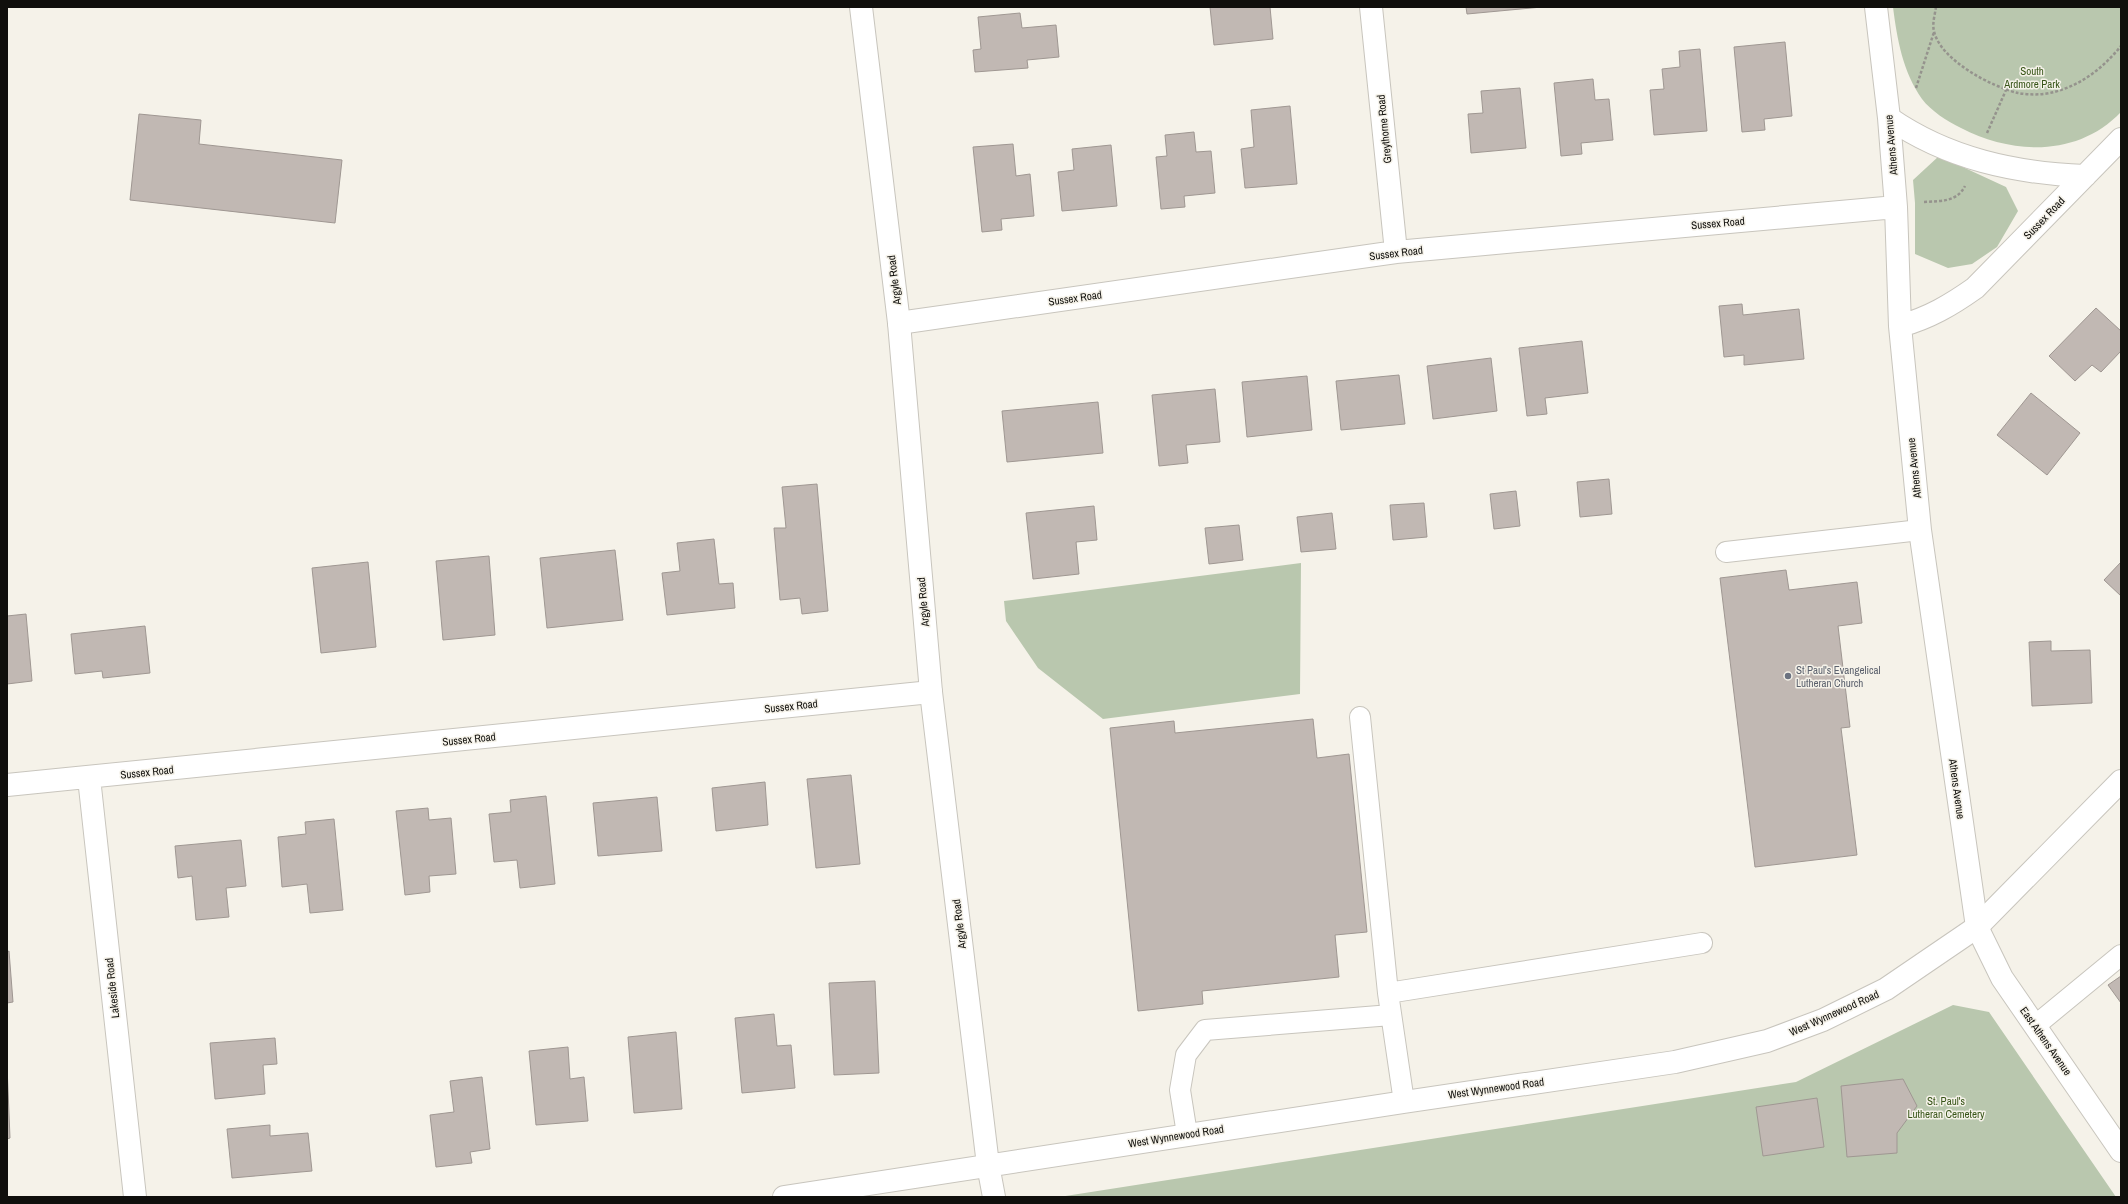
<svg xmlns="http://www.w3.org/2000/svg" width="2128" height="1204" font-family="'Archivo Narrow',sans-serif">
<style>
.green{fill:#b9c7ae}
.building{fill:#c1b8b3;stroke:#9f9792}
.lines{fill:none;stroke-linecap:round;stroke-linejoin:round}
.lane-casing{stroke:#c8c5bd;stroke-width:22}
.street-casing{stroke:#c8c5bd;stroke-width:24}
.secondary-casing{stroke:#c8c5bd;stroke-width:24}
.path{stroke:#95938d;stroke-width:2.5;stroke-dasharray:3 2;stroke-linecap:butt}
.lane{stroke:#fff;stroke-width:20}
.street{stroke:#fff;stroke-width:22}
.secondary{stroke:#fff;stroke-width:22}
.worship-dot{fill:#6b7280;stroke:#f5f2e9;stroke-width:1.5}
.labels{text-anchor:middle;stroke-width:3;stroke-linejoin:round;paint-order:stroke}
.park-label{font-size:11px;fill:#385519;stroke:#f5f2e9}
.street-label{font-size:11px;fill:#100f0c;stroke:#f5f2e9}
.worship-label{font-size:11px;fill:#5b616d;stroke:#f5f2e9;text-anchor:start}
</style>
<rect width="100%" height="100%" fill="#f5f2e9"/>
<!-- green -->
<path class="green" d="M1893,7H2121V112C2078,157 2013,155 1961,128C1947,121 1931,111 1922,99C1903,72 1897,39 1893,7Z
M1939,156L2006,187L2018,211L1997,247L1972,264L1948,268L1915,254V203L1913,180Z
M1301,563L1300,694L1103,719L1038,668L1006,621L1004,601Z
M1953,1005L1989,1012L2116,1197H1059L1796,1082Z"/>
<!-- building -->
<path class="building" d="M1210,7H1270L1273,39L1214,45Z
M1466,7H1542L1467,14Z
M1020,13L1022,28L1056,25L1059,57L1027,60L1028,68L975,72L973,50L981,49L978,17Z
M1785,42L1792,116L1764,119L1765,130L1742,132L1734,47Z
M1700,49L1707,131L1654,135L1650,90L1664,89L1662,69L1680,67L1679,51Z
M1593,79L1595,100L1609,99L1613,140L1581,143L1582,154L1561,156L1554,83Z
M1520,88L1526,148L1471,153L1468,114L1483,113L1481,91Z
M1290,106L1297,184L1245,188L1241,149L1254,147L1251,110Z
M139,114L201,120L199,144L342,160L335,223L130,200Z
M1194,132L1196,152L1211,151L1215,193L1184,196L1185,207L1161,209L1156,157L1167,156L1165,135Z
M1013,144L1016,176L1030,174L1034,216L1001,219L1002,230L982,232L973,147Z
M1111,145L1117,206L1062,211L1058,172L1074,170L1072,149Z
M1742,304L1743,315L1799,309L1804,359L1744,365V355L1724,357L1719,306Z
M2096,308L2121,331V351L2101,372L2092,365L2075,381L2049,356Z
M1582,341L1588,393L1545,398L1547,414L1527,416L1519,348Z
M1491,358L1497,411L1433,419L1427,366Z
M1399,375L1405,424L1341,430L1336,381Z
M1307,376L1312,430L1247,437L1242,382Z
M1215,389L1220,442L1186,445L1188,463L1159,466L1152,395Z
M2031,393L2080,433L2047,475L1997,435Z
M1098,402L1103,453L1007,462L1002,411Z
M1609,479L1612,514L1580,517L1577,482Z
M817,484L828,611L802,614L800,598L780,600L774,528H786L782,487Z
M1516,491L1520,526L1494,529L1490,494Z
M1424,503L1427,537L1393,540L1390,505Z
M1094,506L1097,540L1076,542L1079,574L1033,579L1026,513Z
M1332,513L1336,549L1301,552L1297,517Z
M1239,525L1243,560L1209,564L1205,528Z
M714,539L719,584L733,583L735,608L667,615L662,573L680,571L677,543Z
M615,550L623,620L547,628L540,558Z
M489,556L495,635L443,640L436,561Z
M368,562L376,647L321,653L312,568Z
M2121,562V596L2104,580Z
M1786,570L1789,590L1857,582L1862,623L1838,626L1850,727L1841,728L1857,855L1755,867L1720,578Z
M26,614L32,681L7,684V616Z
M145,626L150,673L103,678L102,671L75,674L71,634Z
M2051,641V651L2090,650L2092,703L2032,706L2029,642Z
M1313,719L1317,758L1349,754L1367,932L1335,935L1339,977L1202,991L1203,1004L1138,1011L1110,728L1174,721L1175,733Z
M851,775L860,864L816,868L807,779Z
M765,782L768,825L716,831L712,788Z
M546,796L555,884L520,888L517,860L494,862L489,814L511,812L510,800Z
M657,797L662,851L598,856L593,803Z
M428,808L429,820L451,818L456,874L429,876L430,892L405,895L396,811Z
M334,819L343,910L310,913L307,884L282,887L278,837L306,834L305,822Z
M241,840L246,886L226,888L229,917L196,920L192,876L178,878L175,846Z
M9,951L13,1002L7,1003V952Z
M2121,976V1003L2108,985Z
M875,981L879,1073L834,1075L829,983Z
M774,1014L777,1046L791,1045L795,1088L742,1093L735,1018Z
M676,1032L682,1109L634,1113L628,1037Z
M275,1038L277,1064L263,1065L265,1094L215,1099L210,1043Z
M568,1047L570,1079L584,1077L588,1121L536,1125L529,1051Z
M7,1066L10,1138L7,1139Z
M482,1077L490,1149L470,1152L472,1163L436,1167L430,1115L454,1112L450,1081Z
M1903,1079L1917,1106L1897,1133V1153L1847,1157L1841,1086Z
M1817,1098L1824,1147L1763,1156L1756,1107Z
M270,1125V1136L308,1133L312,1171L232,1178L227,1129Z"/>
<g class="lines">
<defs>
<path id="lane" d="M1726,552L1920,530
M1360,717L1388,993
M2036,1025L2121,955
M1404,1102L1388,993L1702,943
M1187,1134L1180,1090L1186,1055L1205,1030L1391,1015"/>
<path id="street" d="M1371,7L1396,252
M1876,7L1889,118L1896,207L1900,326L1920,530L1977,927L2002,978L2121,1151
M1889,118C1948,159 2015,173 2085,176
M899,323L1396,252L1896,207
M1900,326C1929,318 1951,305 1975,288L2121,139
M89,778L135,1197
M7,785L931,692"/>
<path id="secondary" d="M861,7L899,323L931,692L988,1165L994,1197
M784,1197L1404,1102L1675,1062L1767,1041L1823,1020L1886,989L1977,927L2121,781"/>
</defs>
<!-- lane casing -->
<use href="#lane" class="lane-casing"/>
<!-- street casing -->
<use href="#street" class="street-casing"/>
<!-- secondary casing -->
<use href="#secondary" class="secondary-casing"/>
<!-- path -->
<path class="path" d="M1936,7C1935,14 1932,24 1934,31C1940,60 1992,87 2018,93C2029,95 2043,95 2054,92C2082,85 2104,67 2121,46
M1916,88L1934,32
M1987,133L2006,90
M1924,202C1941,201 1957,202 1965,186"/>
<!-- lane -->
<use href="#lane" class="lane"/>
<!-- street -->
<use href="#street" class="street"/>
<!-- secondary -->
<use href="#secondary" class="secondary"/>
</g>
<!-- markers -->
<circle class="worship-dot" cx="1788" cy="676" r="4"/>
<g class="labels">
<!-- park labels -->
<g class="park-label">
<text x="2032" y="75">South<tspan x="2032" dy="13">Ardmore Park</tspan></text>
<text x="1946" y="1105">St. Paul's<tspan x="1946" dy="13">Lutheran Cemetery</tspan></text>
</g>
<!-- street labels -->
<g class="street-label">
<text transform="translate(1384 129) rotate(-96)" y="4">Greythorne Road</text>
<text transform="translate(1891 145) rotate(-95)" y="4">Athens Avenue</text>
<text transform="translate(2044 218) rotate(-46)" y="4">Sussex Road</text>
<text transform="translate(1718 223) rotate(-5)" y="4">Sussex Road</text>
<text transform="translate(1396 253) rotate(-7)" y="4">Sussex Road</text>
<text transform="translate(894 280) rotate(-97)" y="4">Argyle Road</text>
<text transform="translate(1075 298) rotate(-8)" y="4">Sussex Road</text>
<text transform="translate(1914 468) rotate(-96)" y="4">Athens Avenue</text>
<text transform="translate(923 602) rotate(-95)" y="4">Argyle Road</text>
<text transform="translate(791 706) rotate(-6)" y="4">Sussex Road</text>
<text transform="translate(469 739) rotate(-6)" y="4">Sussex Road</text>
<text transform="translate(147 772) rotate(-6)" y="4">Sussex Road</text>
<text transform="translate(1957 789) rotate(82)" y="4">Athens Avenue</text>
<text transform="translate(959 924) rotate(-97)" y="4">Argyle Road</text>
<text transform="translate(112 988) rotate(-96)" y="4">Lakeside Road</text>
<text transform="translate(1834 1013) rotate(-24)" y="4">West Wynnewood Road</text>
<text transform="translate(2046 1041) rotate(55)" y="4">East Athens Avenue</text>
<text transform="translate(1496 1088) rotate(-8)" y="4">West Wynnewood Road</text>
<text transform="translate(1176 1136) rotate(-9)" y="4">West Wynnewood Road</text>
</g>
<!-- worship labels -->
<g class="worship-label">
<text x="1796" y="674">St Paul's Evangelical<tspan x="1796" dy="13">Lutheran Church</tspan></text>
</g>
</g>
<!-- border -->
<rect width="2128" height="1204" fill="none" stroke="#100f0c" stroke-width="16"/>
</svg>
